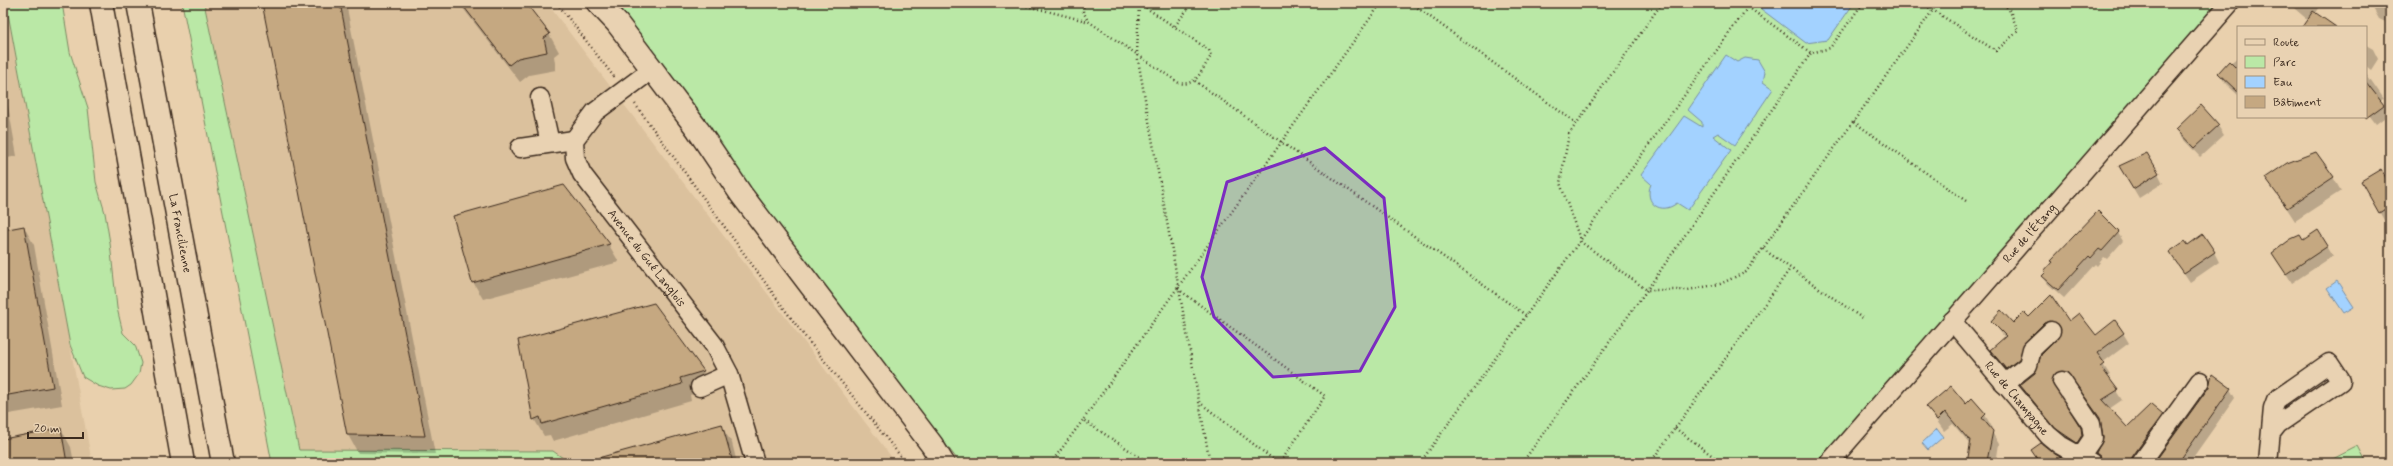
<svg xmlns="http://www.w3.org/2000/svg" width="2393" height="466" font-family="Mynerve,sans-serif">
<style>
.built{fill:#dbc19d}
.green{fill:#bae8a6;stroke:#7a8962}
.water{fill:#a3d2ff;stroke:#798fa5}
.shadow{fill:#0003}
.building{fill:#c5a881;stroke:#3b2a1e}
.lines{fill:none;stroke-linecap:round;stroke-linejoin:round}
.minor-casing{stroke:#3b2a1e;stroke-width:21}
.major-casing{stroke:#3b2a1e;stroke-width:25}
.highway-casing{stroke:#3b2a1e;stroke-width:25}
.path{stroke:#3b2a1e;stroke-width:2.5;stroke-dasharray:1 3;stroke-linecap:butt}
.minor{stroke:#e9d2b2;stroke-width:18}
.major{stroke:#e9d2b2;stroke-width:22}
.highway{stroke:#e9d2b2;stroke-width:22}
.marked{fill:#7b2cbf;fill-opacity:0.2;stroke:#7b2cbf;stroke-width:3;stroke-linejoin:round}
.labels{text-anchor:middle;stroke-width:3;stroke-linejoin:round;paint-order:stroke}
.street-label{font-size:12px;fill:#3b2a1e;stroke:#e9d2b2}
</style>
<rect width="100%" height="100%" fill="#e9d0ad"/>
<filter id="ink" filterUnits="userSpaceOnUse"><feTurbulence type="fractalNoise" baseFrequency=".025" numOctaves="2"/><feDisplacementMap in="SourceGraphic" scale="8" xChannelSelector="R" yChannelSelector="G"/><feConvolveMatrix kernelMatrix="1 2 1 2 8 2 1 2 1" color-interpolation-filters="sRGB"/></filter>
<g filter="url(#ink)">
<!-- built -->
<path class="built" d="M3,3H6L92,463H3Z
M204,3H547L896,463H570L553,451L299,450Z"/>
<!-- green -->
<path class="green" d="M6,3H62L70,52L88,108L96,182L105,213L110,243L117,308L123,333L135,345L141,363L139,374L131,385L125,389L111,390L98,386L83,377L70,345Z
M182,3H204L299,450L553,451L570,463H272Z
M607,3H2224L1816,463H960Z
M2358,446L2367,463H2325Z"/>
<!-- water -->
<path class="water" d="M1760,3H1854L1828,40L1806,43L1761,9Z
M1726,55L1737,62L1745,58L1758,60L1765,72L1763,82L1773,89L1735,145L1718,133L1713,136L1731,150L1688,210L1677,203C1661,216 1643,203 1651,184L1641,175L1684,116L1702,127V122L1688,110Z
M2337,281L2354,307L2344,313L2327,288Z
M1937,429L1943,437L1928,450L1922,443Z"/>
<!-- shadow -->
<path class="shadow" d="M263,3H346L435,454L358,453L348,435Z
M459,3H525L549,34L559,52L554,56L556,70L529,75L520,82Z
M2288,3H2320L2321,5L2316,13L2334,27H2303L2308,20Z
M2370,3H2390V24L2379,19Z
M2366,45L2373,49L2378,59L2371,70L2366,66Z
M2238,58V95L2225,83L2219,73Z
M2366,73L2384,99L2381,100L2388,115L2376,124L2366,111Z
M3,77L17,156L3,159Z
M2218,126L2224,135L2200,157L2182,138L2177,129Z
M2120,166L2158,173L2163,183L2139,198Z
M2333,177L2341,191L2295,221L2267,178Z
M2362,181L2390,187V219L2385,222Z
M564,186L609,245L619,262L483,299L473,282Z
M24,227L34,245L62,405L3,415V231Z
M2318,232L2333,256L2292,283L2279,262L2302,241Z
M2118,233L2123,241L2107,259L2104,257L2097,266L2095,264L2064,298L2048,284L2043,276L2052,263L2051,261Z
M2188,247L2214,252L2219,262L2190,282L2176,261Z
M653,304L703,372L713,388L690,395L691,401L553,441L550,435L544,436L534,419Z
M2029,319L2069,323L2096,336L2123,333L2129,343L2102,363L2110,375L2107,377L2122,400L2109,409L2127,428L2151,406L2162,415L2168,425L2141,463H2122L2104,437L2101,420L2077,385L2067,380L2058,386L2057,392L2069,435L2080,449L2065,439L2027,395L2021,385L2036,373L2059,339L2061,331L2049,333L2012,378L1997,360L1991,350L2005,338L1992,321L2013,325Z
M2230,389L2235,398L2189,463H2155Z
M1966,405L1985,415L1992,427L1990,429L1999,444L1996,463H1968L1971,445L1953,424L1944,431L1927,407Z
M721,426L732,443L737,463H585Z
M61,429L71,447L74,463H3V440Z
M2032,450L2054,455L2069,463H2040Z"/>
<!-- building -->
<path class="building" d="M262,3H340L425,436L347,435Z
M461,3H526L550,34L544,38L547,52L518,58L509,65Z
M2313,11L2336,27H2302Z
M2229,61L2238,70V92L2218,73Z
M2366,82L2384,105L2366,118Z
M2201,105L2219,125L2194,148L2176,129Z
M2316,152L2334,177L2287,208L2265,178L2287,163Z
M2147,153L2159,173L2133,189L2119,166Z
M2381,169L2390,185V206L2379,213L2361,181Z
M564,185L610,244L472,283L453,216Z
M2098,211L2119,232L2102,251L2099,249L2091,258L2089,256L2058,290L2042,276L2046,272L2044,271L2052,262L2050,261Z
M24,226L53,387L3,396V230Z
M2318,230L2328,246L2286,274L2272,253L2291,239L2300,235L2303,240Z
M2203,234L2215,252L2184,273L2169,252L2185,241L2188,245Z
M2051,295L2069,321L2079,313L2096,335L2115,320L2124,333L2097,353L2105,364L2101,367L2118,390L2102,400L2127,427L2151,404L2163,414L2132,457L2131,463H2102L2101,457L2096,453L2103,437L2100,418L2067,372L2056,373L2052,382L2081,428L2082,435L2077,443L2055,428L2020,385L2035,373L2041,355L2058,338L2061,329L2058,324L2049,321L2044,323L2025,342L2019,359L2006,369L1990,350L2006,336L1991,321L2001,310L2013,323L2024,312L2029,317Z
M654,303L704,371L680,378L682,384L542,424L540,417L533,420L518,340Z
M2212,374L2231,388L2178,463H2154L2209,387Z
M1951,386L1966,404L1972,398L1986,414L1982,418L1993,431L1987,461L1982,460L1981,463H1967L1971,440L1968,439L1945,412L1937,420L1926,407Z
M722,424L733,463H598V458Z
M61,428L67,463H3V439Z
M2041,443L2055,454L2071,463H2058L2052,459L2047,463H2040L2031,450Z"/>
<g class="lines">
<defs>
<g id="minor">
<path id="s1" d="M642,77L595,112L574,140L575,158L582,174L714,345L729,374L755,463"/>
<path d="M540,98L550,143"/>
<path d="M520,148L574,140"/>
<path id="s2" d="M1952,321L2048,435L2060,445L2092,463"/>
<path d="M2062,381L2091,424L2093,438L2080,457"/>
<path d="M2004,384L2028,365L2032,349L2051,331"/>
<path d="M700,387L729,374"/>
<path id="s3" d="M1829,463L2230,3"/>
<path d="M2141,463L2200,381"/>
<path d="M2268,463L2273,408L2276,400L2329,363L2341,381L2278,424L2271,433"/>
</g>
<path id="major" d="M598,3L617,23L652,69L698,130L741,194L932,445L943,463"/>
<g id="highway">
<path d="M101,3L183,463"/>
<path id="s4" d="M138,3L223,463"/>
</g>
</defs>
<!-- minor casing -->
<use href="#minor" class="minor-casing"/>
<!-- major casing -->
<use href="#major" class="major-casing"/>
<!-- highway casing -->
<use href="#highway" class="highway-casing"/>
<!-- path -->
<path class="path" d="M557,3L614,77
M1015,3L1086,21
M1084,3L1083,11L1088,21L1179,83C1197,87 1202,69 1211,56L1209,50L1139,3
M1139,3L1137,54L1210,463
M1411,3L1576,123
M1662,3L1569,134L1560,183L1581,242L1647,290H1688L1720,284L1746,272L1938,3
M1748,3V7L1811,53L1830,48L1863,3
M1922,3L1996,51L2018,31L2010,11L2003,3
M1175,26L1192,3
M1195,81L1527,316
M635,104L799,329L906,463
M1854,122L1966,201
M1763,249L1862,318
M1178,289L1325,396L1280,463
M1199,402L1278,463
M1675,428L1722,463
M1051,463L1083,420
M1149,463L1083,420L1381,3
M1420,463L1748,7
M1522,463L1647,290L1811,53
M1650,463L1790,269"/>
<!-- minor -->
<use href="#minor" class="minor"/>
<!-- major -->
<use href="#major" class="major"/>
<!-- highway -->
<use href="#highway" class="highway"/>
</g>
</g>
<!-- marked area -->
<path class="marked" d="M1325,148L1384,198L1395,307L1360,371L1273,377L1214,317L1202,277L1227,182Z"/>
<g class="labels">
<!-- street labels -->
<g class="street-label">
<text dy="4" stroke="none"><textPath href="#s4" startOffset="234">La Francilienne</textPath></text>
<text dy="4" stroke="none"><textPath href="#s3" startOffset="305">Rue de l'Étang</textPath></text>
<text dy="4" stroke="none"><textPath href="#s1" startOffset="235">Avenue du Gué Langlois</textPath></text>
<text dy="4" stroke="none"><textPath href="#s2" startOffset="101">Rue de Champagne</textPath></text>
</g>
</g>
<!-- margin -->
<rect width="2393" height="466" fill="none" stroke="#e9d2b2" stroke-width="16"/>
<rect x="8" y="8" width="2377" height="450" fill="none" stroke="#3b2a1e" stroke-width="1.5" filter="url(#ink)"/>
<!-- legend -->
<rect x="2237" y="26" width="130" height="92" fill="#e9d2b2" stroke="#a38f77"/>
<rect x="2245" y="39" width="20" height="6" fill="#e9d2b2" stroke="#a38f77"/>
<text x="2273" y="46" font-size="12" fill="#3b2a1e">Route</text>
<rect x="2245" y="56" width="20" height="12" fill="#bae8a6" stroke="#a38f77"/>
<text x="2273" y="66" font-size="12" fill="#3b2a1e">Parc</text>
<rect x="2245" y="76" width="20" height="12" fill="#a3d2ff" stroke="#a38f77"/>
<text x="2273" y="86" font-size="12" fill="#3b2a1e">Eau</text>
<rect x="2245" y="96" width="20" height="12" fill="#c5a881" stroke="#a38f77"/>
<text x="2273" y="106" font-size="12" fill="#3b2a1e">Bâtiment</text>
<!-- scale -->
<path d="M28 432v6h55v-6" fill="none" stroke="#3b2a1e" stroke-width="2"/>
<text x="34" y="432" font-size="12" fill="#3b2a1e" stroke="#e9d2b2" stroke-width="3" paint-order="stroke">20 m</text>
</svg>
